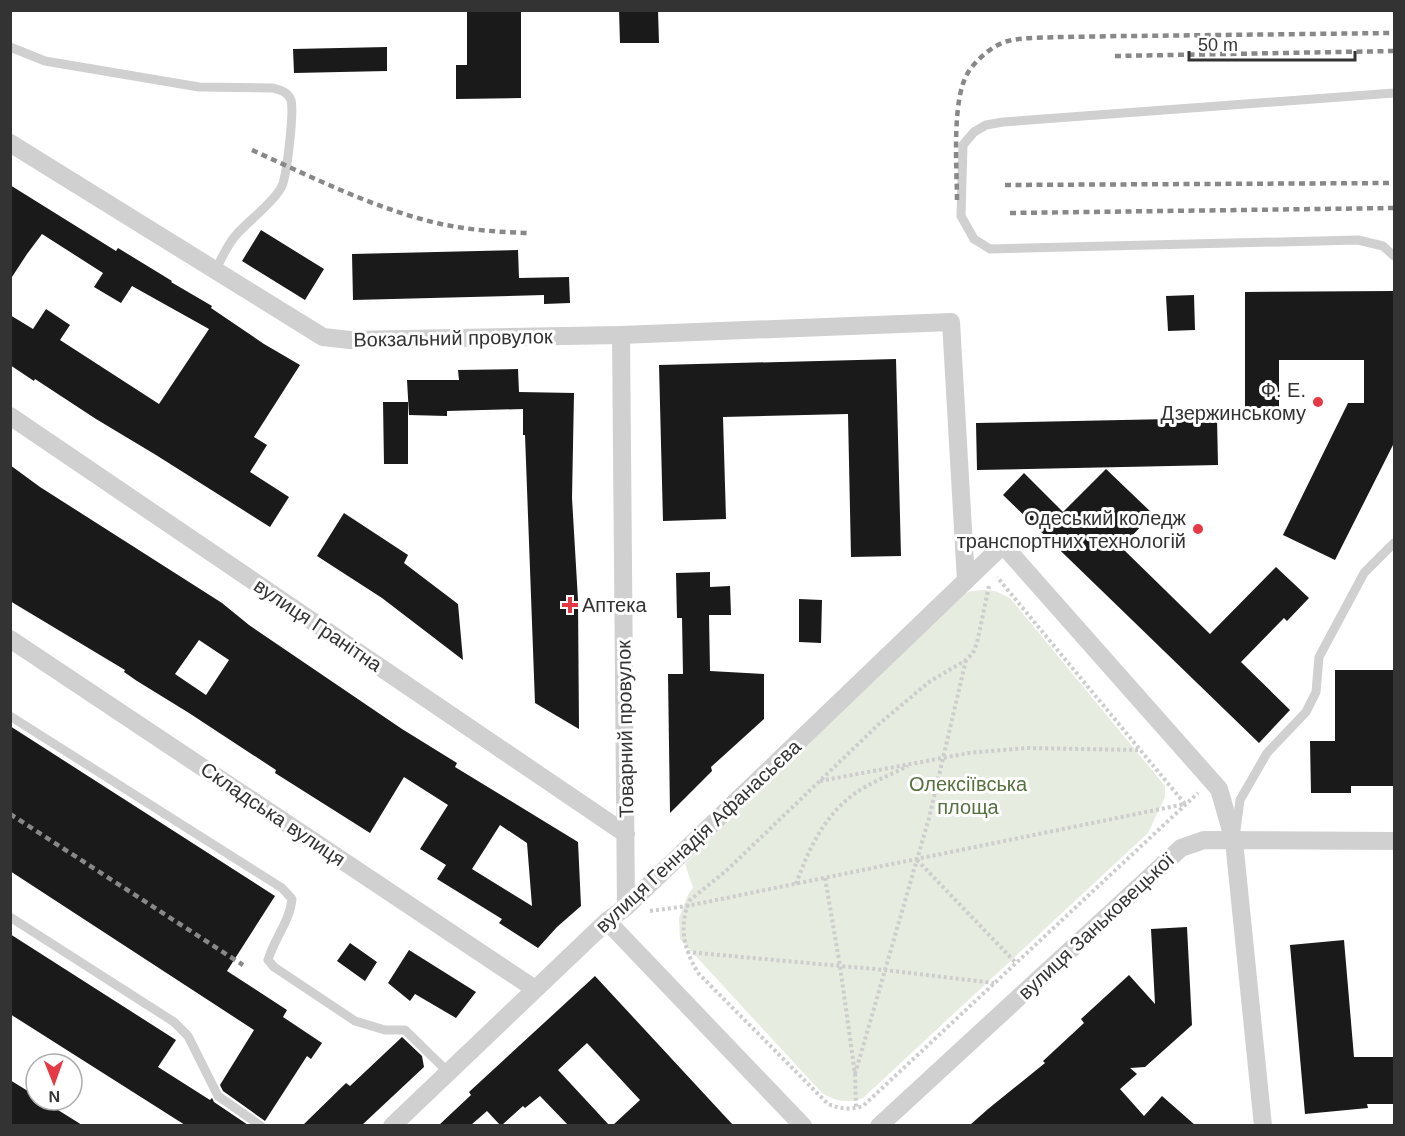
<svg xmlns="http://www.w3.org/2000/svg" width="1405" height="1136" font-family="Helvetica,sans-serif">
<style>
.green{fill:#e6ecdf}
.building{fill:#1a1a1a;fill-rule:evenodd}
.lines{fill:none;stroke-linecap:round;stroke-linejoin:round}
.path{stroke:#cdcdcd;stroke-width:4;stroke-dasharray:3 3;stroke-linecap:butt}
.lane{stroke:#d0d0d0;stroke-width:9}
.street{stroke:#d0d0d0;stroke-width:18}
.rail{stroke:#888;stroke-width:4.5;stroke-dasharray:6 4.5;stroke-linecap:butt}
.poi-dot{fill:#e63946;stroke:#fff;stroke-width:2}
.labels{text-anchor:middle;stroke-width:6;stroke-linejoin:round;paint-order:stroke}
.street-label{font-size:20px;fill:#333;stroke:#fff}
.poi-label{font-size:20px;fill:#333;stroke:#fff;text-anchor:end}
.park-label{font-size:20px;fill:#56703f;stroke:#fff}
</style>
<rect width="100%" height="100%" fill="#fff"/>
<!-- green -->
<path class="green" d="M984,590L995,591L1010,598L1165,786V797L1148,833L863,1098C848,1104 835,1101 822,1093L680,939L679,918L687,897L693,887L685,864L960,595L972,591Z"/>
<!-- building -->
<path class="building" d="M467,10H521V98L456,99V65H467Z
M619,10H658L659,43H620Z
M387,47V71L294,73L293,49Z
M10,185L116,251L118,248L172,281L171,282L212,306L211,308L264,344L300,365L254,437L267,445L250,472L289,497L270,527L156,455L96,419L35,379L34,381L10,365V315L33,329L46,309L70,325L60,340L159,404L209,329L132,286L121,303L94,287L103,273L42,234L27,254L10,280Z
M261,230L324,269L305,300L242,261Z
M518,250L519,278L569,277L570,303L544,304V295L353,300L352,254Z
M1395,291V441L1335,560L1283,535L1348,403H1364V360H1279V408H1245V292Z
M1194,295L1195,330L1168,331L1166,296Z
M896,359L901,556L851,557L848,414L723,417L726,519L663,521L659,365Z
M518,369L519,392L574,393L572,498L578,600L579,729L535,703L525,435H523V409L447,411V416L409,415L407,380H459L458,370Z
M383,402H408V464H384Z
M1217,418L1218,465L977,470L976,423Z
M10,465L40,487L222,603L249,625L402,729L457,763L455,767L578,842L581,906L557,927L538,948L499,923L502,919L437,879L446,865L420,849L448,805L404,777L370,833L275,773L276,770L189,713L137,681L124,672L125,670L10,601ZM199,640L229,660L206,695L175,674ZM500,825L527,843L532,906L472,869Z
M1106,469L1153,514L1121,547L1210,634L1276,567L1309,598L1287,621L1284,618L1241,662L1290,710L1259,743L1003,495L1024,473L1063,512Z
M344,513L408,555L404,563L458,604L463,660L382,598L317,556Z
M710,572V587L730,586L731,615H709L710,671L764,674V719L711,767L712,771L670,813L668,674H683L682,618H677L676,573Z
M799,599L822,600L821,643L799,642Z
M1335,670H1395V786H1351V793H1311L1310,741H1335Z
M10,726L275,896L227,971L287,1010L283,1017L322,1043L311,1059L307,1056L265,1121L223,1091L220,1085L254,1030L10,871Z
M1187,927L1192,1025L1145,1067L1130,1068L1137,1074L1120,1089L1144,1116L1162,1096L1195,1125H970L988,1109L1045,1063L1043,1061L1084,1023L1081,1019L1129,975L1155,1004L1151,929Z
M10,934L176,1040L158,1067L210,1100L212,1098L214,1102L248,1125H185L10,1014Z
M1344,940L1354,1057H1395V1104H1367L1368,1108L1305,1114L1290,945Z
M350,943L377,962L365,981L337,961Z
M409,950L476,992L456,1018L415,994L410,1001L388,983Z
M595,976L733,1125H613L640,1100L587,1043L558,1070L609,1125H568L540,1096L525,1108L523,1106L502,1125H500L487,1111L471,1125H439L471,1095L469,1092Z
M402,1037L422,1056L424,1067L362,1125H303L346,1083L350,1086Z
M10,1080L36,1096V1100H42L82,1125H10Z"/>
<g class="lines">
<!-- path -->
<path class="path" d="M989,586L977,643L973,653L966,660L929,682L879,724L726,871L690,900C678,926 684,951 699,974L828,1104C840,1109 851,1110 863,1106L1198,793
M820,781L969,753L1026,748L1140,750
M917,860L1016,963
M825,878L840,966L855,1074L856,1108
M796,884C810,845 828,808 865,787C879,779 894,773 908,766
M650,911L687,906L1185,804L997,577
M687,952L885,970L994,983
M855,1074L929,818L966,660"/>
<!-- lane -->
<path class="lane" d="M10,47L45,61L199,87L273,88C280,90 288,92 291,100C294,112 287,178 281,188C271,205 249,220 236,235C227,245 221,260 215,271
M1394,93L1003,122L986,125L974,132L963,145L961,216L974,239L990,249L1358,240L1383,246L1394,256
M10,716L282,888L292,899C290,921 274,939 268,960L274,967L355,1021L385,1030H405L448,1072
M1236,830L1240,800L1267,753L1306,712L1316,692L1319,657L1364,573L1394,543
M10,917L174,1022L188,1036L218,1096L261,1126"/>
<!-- street -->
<path class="street" d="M10,143L323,337L350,340L621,335L951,322L966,581
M621,335L626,907
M10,416L626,834
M10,639L535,989
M607,921L803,1126
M392,1126L607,921L626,907L1003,545L1219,789L1234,841L1263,1126
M879,1126L1181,848L1204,840L1394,841"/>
<!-- rail -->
<path class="rail" d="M1115,56L1394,51
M252,150C314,178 375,209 441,224C469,230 498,232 527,233
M1005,185L1394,183
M957,200C957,168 951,97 969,71C978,58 993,45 1008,41C1024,37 1042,38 1058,37C1082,37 1107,36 1131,36C1219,35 1307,34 1394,33
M1010,213L1394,208
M10,814L243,965"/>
</g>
<!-- markers -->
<g class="poi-dot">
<circle cx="1318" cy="402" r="6"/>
<circle cx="1198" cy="529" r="6"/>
<path d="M567 596h6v6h6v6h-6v6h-6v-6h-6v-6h6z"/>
</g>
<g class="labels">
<!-- street labels -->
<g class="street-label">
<text transform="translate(453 338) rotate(-1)" y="7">Вокзальний провулок</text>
<text transform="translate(318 625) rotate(34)" y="7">вулиця Гранітна</text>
<text transform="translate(625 729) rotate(-91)" y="7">Товарний провулок</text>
<text transform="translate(273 814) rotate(34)" y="7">Складська вулиця</text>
<text transform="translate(698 836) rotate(-43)" y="7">вулиця Геннадія Афанасьєва</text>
<text transform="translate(1096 926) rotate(-43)" y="7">вулиця Заньковецької</text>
</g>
<!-- poi labels -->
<g class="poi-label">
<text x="1306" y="397">Ф. Е.<tspan x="1306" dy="23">Дзержинському</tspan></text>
<text x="1186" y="525">Одеський коледж<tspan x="1186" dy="23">транспортних технологій</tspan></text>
<text x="582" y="612" text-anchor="start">Аптека</text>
</g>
<!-- park labels -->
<g class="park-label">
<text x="968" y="791">Олексіївська<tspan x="968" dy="23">площа</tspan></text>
</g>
</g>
<!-- border -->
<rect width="1405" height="1136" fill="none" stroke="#333333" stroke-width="24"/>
<!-- north arrow -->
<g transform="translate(54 1082) rotate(179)"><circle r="28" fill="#ffffff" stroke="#adadad" stroke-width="1.5"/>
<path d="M0-4.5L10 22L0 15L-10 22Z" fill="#e63946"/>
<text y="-9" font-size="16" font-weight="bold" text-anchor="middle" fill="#333333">N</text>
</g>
<!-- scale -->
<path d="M1189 51v9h166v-9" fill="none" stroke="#333333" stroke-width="3"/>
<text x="1198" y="51" font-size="18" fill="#333333" stroke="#ffffff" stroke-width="4.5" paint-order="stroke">50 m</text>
</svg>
